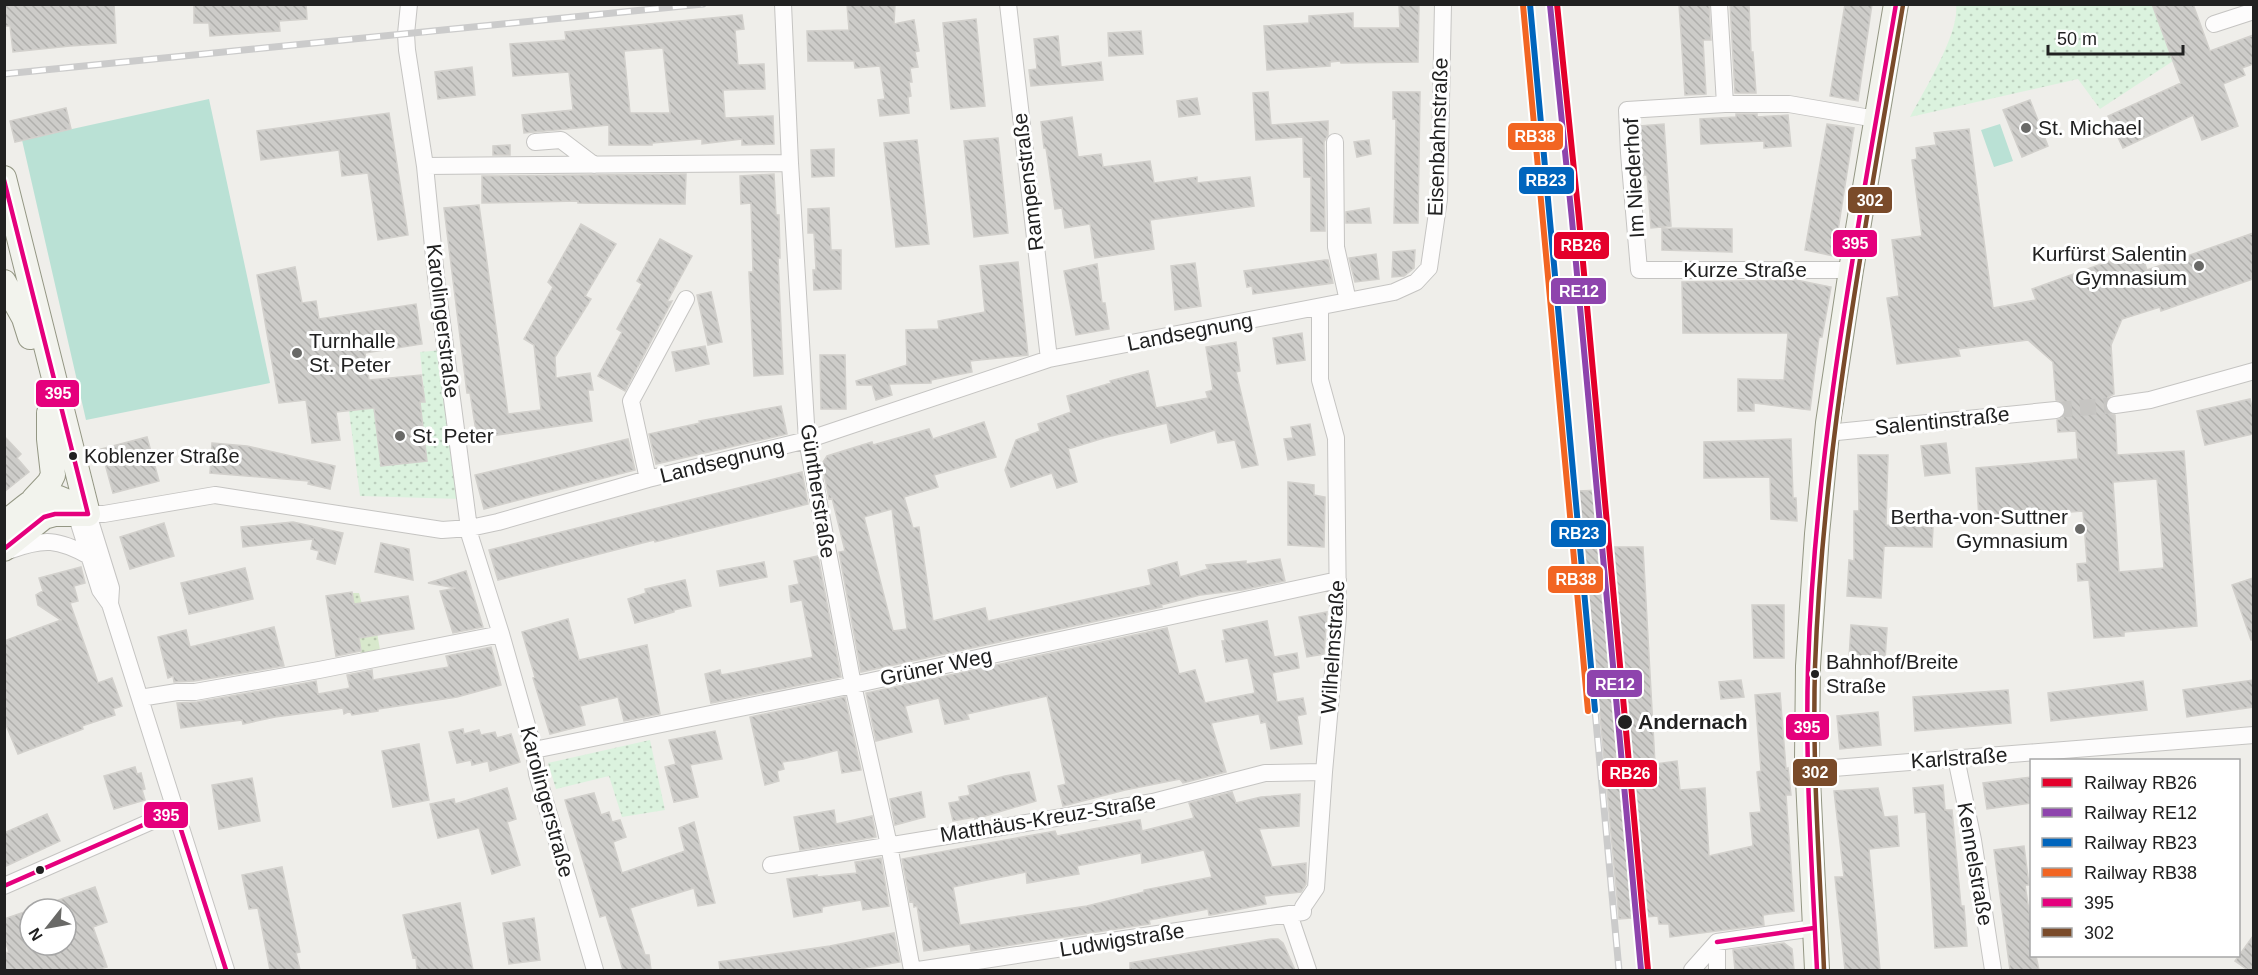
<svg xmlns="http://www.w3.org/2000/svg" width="2258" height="975" font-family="Arial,sans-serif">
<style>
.park{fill:url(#park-dots)}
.garden{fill:url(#garden-dots)}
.pitch{fill:#bae1d5}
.building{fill:url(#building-back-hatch);stroke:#d2d0cc;stroke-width:1.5;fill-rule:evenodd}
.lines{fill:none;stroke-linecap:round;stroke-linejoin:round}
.street-tunnel{stroke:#c6c5c2;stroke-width:16;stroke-dasharray:16 8;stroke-linecap:butt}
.street-casing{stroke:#c5c4c2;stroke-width:18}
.secondary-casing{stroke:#949784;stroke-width:26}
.street{stroke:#fdfcfc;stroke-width:16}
.secondary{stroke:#f2f3ed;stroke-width:24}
.rail-casing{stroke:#cbcbcb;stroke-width:7}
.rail{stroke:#fff;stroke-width:4.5;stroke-dasharray:14;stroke-linecap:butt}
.bus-1-casing{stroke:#fff;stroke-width:9}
.bus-2-casing{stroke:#fff;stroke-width:9}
.bus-1{stroke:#e5007d;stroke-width:4.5}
.bus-2{stroke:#7a4b2a;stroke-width:4.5}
.rail-1-casing{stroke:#fff;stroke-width:10}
.rail-2-casing{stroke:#fff;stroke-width:10}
.rail-3-casing{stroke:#fff;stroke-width:10}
.rail-4-casing{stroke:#fff;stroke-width:10}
.rail-1{stroke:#e4002b;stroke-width:6}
.rail-2{stroke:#8e44ad;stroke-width:6}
.rail-3{stroke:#0065bd;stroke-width:6}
.rail-4{stroke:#f26522;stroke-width:6}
.poi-dot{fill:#696967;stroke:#fff;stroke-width:2}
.bus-dot{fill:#212121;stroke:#fff;stroke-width:2}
.labels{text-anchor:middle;stroke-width:6;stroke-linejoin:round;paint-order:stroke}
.bus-label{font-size:20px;fill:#212121;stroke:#fff;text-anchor:start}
.poi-label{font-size:21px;fill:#212121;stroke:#fff;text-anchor:start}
.street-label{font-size:21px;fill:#212121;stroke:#fff}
.stop-label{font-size:21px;font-weight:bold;fill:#212121;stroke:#fff;text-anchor:start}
.line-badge{stroke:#fff;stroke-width:2}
.badge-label{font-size:16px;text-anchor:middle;font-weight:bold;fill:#fff}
</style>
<defs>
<pattern id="park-dots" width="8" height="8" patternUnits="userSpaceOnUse" patternTransform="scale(1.5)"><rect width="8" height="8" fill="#dbf2de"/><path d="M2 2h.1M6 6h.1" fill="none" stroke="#bccfbe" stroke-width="1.8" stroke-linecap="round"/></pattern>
<pattern id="garden-dots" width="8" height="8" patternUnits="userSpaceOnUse" patternTransform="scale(1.5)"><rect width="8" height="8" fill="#d8e8cc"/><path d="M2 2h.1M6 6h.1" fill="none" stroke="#b9c7af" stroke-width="1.8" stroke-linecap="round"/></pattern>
<pattern id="building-back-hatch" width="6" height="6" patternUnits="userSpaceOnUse" patternTransform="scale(1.5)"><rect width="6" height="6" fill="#cdccc9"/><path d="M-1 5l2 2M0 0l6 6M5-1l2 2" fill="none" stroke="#b0afac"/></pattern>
</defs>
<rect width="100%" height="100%" fill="#efeeea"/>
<!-- park -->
<path class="park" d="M1956,5H2152L2173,61L2100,109L2078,79L1910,117C1924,91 1960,32 1956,5Z
M443,350L461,499L360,496L349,411L374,408L381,466L426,461L420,402L425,401L420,352Z
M650,740L665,810L622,817L609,776L556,789L548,763Z"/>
<!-- garden -->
<path class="garden" d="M352,593H359L362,604L372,603L380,650L361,655Z"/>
<!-- pitch -->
<path class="pitch" d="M209,99L270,383L86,420L22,140Z
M2000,124L2013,161L1994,167L1981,130Z"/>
<!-- building -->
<path class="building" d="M13,4H114L116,43L70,46L13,52L10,26H4V5Z
M194,4H306L307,19L279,21L280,31L210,36L209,23H194Z
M847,4H895L894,24L914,20L919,51L915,52L918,67L910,68L912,82H909L911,96L908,97L909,113L880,116L878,100L885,99L880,66L855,68L854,61H808L807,31L849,30Z
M1399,4H1419L1418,62L1341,63L1340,61L1330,62V66L1267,70L1264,26L1309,23V16L1353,13V28H1400Z
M1679,4H1709L1711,40H1703L1706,94L1685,95Z
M1730,4H1749L1751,52H1753L1756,93H1735Z
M1845,4H1872L1858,101L1830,96Z
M2152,4H2193L2210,51L2253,35V64L2242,68L2245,75L2223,84L2238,126L2202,140L2193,115L2123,148L2108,116L2181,83Z
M742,15L744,29L735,30L738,65L764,64L765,89L723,90L725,118L773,116L774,144L742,145V139L702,144V139L652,143V145H609V125L524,133L522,115L573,110L569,72L513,76L510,44L566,40L565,32ZM663,48L670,113H630L624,51Z
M976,19L985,106L951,109L943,23Z
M1141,31L1143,54L1109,56L1108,33Z
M1058,36L1061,67L1101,62L1103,80L1031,86L1029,70L1037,69L1034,39Z
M472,67L475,95L438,99L435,72Z
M1268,92L1271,125L1328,121V135L1324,142L1325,231H1311V177H1304L1303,137L1256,140L1253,93Z
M1393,92H1420L1418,223H1394L1396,119H1393Z
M1197,98L1200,114L1179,117L1177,101Z
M2030,100L2048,146L2022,157L2003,110Z
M66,108L71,129L15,142L10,121Z
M389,113L408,235L378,240L368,173L342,176L339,150L261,160L257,131Z
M1736,114H1757V117L1788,115L1791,146L1764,148V141L1701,144L1700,119L1736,117Z
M1072,117L1078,157L1101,154L1103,167L1150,161L1154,183L1197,177V183L1250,177L1254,206L1150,220L1154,249L1095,258L1090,224L1065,228L1062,208L1055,209L1046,148H1044L1041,122Z
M1664,124L1671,226L1651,228L1647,175H1643L1640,126Z
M1827,124L1854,128L1834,256L1805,250Z
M1969,129L1993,308L2036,300L2032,289L2140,250L2147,270L2253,233V279L2161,311L2160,307L2122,319L2111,345L2114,394L2108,397L2105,406L2107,412L2115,415L2117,455L2184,451L2197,626L2124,632V636L2094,638L2089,580L2078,581L2077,564L2087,563L2083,511L1979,519L1976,468L2078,459L2076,431L2058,432L2057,420L2063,418L2066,410L2064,403L2056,400L2053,362L2028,340L1958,349L1960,356L1897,364L1887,298L1899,296L1892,240L1922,236L1912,160L1917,159L1916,148L1936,145L1934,133ZM2157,479L2164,568L2119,572L2113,482Z
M998,138L1008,233L974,237L964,141Z
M917,140L929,244L896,247L884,143Z
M1369,140L1371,154L1357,157L1354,142Z
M510,145V155H493V146Z
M834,149V176L812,177L811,150Z
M686,174L685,204L578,203V201L482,203V176Z
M774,174L776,215H779L780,258H778L783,374L754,376L749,272H753L751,203L741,204L740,176Z
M479,205L508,414L541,410L534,345L524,339L553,287L548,282L581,224L616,244L585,296L591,299L555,357L556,378L590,373L593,390H588L592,421L477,438L470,393H467L444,208Z
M829,208L831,250H841V289L814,290L813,270H816L814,233H808V209Z
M1369,208L1371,223H1346V212Z
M1662,228L1732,229V252L1662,250Z
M660,239L692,256L667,302L672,301L625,391L598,376L622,332L617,329L642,284L637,281Z
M1415,250L1414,268L1404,276L1392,277L1393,252Z
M1376,254L1379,279L1355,282L1349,258Z
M1325,260H1328L1333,283L1253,294L1252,286L1247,287L1244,271Z
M1018,262L1028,355L970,361L972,372L931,380V383L889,384L892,395L876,400L872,385H857L856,381L907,365L906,330L939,329L938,321L985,312L980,266Z
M1195,263L1201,306L1175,310L1171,266Z
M1097,264L1102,303H1105L1109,329L1076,335L1064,271Z
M295,267L302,303L316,301L319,319L416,304L422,344L365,353L369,380L421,375L425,402H420L427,461L381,466L374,408L336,412L340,440L312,443L306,400L279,403L257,275Z
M1796,280L1831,287L1822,337H1819L1810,410L1754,403V411H1738V379L1784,380L1788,333H1683L1682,282Z
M711,292L722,342L708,345L697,295Z
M1302,333L1305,360L1277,364L1273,338Z
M1236,342L1240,371L1236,372L1258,465L1242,468L1235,440L1218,443L1215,430L1171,443L1167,423L1107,437L1068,449L1077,482L1057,488L1052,473L1011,487L1005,470L1016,440L1040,431L1038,424L1071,412L1067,396L1111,383L1110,381L1148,371L1156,408L1208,398L1206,392L1213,390L1206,347Z
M705,346L709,364L676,371L672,352Z
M820,355H845L846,409H821Z
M2250,399L2253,411V434L2205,445L2197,411Z
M781,406L787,434L656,464L649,434L700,423L699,421Z
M984,422L996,457L934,475L938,487L904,497L913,528L919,527L933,621L985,608L988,621L1151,585L1148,570L1177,562L1180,577L1208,569L1206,565L1246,561V564L1280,559L1285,581L1242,590L1200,595L1161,605L1162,607L861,672L839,552L845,551L832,498L829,499L822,464L827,456L872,442L873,445L929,429L933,439ZM892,509L907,629L893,631L864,517Z
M1310,424L1315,455L1288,460L1284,439L1293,438L1291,427Z
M4,436L21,454L17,458L29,472L4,492Z
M147,437L159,481L113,493L101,449Z
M628,439L635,470L484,509L475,475Z
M1791,439L1793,498H1796L1797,521L1771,519L1770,477L1704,478V442Z
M212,443L247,446L335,466L330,489L308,484L309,481L210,473Z
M1946,443L1950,473L1925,476L1921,446Z
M1858,455H1888L1886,525L1933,527L1932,547L1884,546L1881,598L1847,596L1849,560L1854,561V511H1859Z
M802,472L808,504L655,542L654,540L498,580L489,550Z
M1288,482L1314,485V495L1325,497L1324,547L1288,545Z
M1600,490L1605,547H1643L1655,764L1677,761L1680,790L1705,788L1709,856L1753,846L1750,813L1761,812L1757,772L1761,771L1755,695L1780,693L1786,769L1788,768L1791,795H1786L1794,911L1763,915L1764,925L1670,937L1669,924H1659L1658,916L1619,919L1579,491Z
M293,522L343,533L335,564L317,559L319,551L311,549L313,539L243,547L241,527Z
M164,523L174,556L130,569L120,537Z
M381,543L409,549L413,580L375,572Z
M818,556L841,677L711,703L705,674L720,670L721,675L732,673L813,657L802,600L791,602L789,586L799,584L794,561Z
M764,562L767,577L720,586L717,571Z
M81,567L85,583L74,586L78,601L70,603L98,683L112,678L122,706L113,709L115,715L82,726L83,729L18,754L4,720V641L61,620L38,605L36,595L43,591L39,578Z
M245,568L253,599L189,614L181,583Z
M466,571L483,627L453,633L440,591L456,588L428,583Z
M2253,578V640H2251L2232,585Z
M685,580L691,606L674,610V612L635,623L628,599L646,593L645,589Z
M352,592L354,604L408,596L414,629L359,638L361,651L336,656L326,596Z
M1752,605H1784V658H1754Z
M1327,612L1324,654L1307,657L1299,617Z
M568,619L579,660L647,645L660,714L624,721L618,697L580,706L585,725L550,734L533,678L535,677L522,632Z
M1267,621L1274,657L1297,653L1299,668L1272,673L1277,702L1303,698L1306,714L1297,716L1302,744L1271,749L1266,722L1261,723L1259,714L1211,723L1226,772L1183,783L1180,779L1125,790L1063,806L1058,786L1066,784L1047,696L967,714L969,719L945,724L939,698L905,706L912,732L876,741L866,693L1167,628L1179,674L1195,670L1205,703L1255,693L1248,658L1226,662L1222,641H1225L1223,630Z
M1851,625L1887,628L1885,661L1849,659Z
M274,627L284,666L194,681L174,682L173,676L168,678L158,637L186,630L190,647Z
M491,647L501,685L457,697L378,709V711L352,715L350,711L344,714L343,708L275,717L243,724L242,720L181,728L177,703L197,702L316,681L318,694L350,688L347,675L372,670L373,680L449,667L446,656Z
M1741,680L1744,697L1721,699L1719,682Z
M2253,680V707L2187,717L2183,690Z
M2143,681L2147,710L2051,721L2048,693Z
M2008,690L2011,723L1915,731L1913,697Z
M845,697L861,770L842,773L838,750L803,759L782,762L784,769L777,771L779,781L765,785L750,717Z
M1878,712L1881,745L1840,749L1837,716Z
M463,729L464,734L479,730L481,735L495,732L497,738L511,734L520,762L490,771L488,761L472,765L471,760L457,763L449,732Z
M715,731L722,759L690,765L698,797L674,802L665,767L676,764L669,740Z
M419,744L429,800L393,807L382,751Z
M135,767L137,774L141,773L145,789L142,790L145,800L114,809L104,776Z
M1029,772L1036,801L975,819V817L953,821L949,803L960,801L959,797L970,795L968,786L1005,776Z
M2031,777V803L1987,809L1983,783Z
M252,778L260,821L219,829L212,785Z
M1943,785L1945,810H1952L1961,906H1964L1967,946L1935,948L1926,812L1915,813L1913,788Z
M507,788L516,819L507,822L520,865L492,874L479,828L438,838L430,804L454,799L455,804Z
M1878,788L1884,817L1897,816L1899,846L1869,849L1880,970H1845L1835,877H1844L1834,791Z
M921,792L925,817L895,825L890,799Z
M1232,792L1236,803L1261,797L1300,794L1299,826L1259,829L1272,867L1306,863V884L1301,892L1264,896L1266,904L1211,915H1209L1208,909L1149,920L1150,924L971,951L970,944L924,951L917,906L914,907L913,901L910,902L902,859L1055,831L1057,836L1140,820L1142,831L1194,818L1189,803ZM1204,850L1212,877L1144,890V892L1087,906L960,925L953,887L1026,872L1027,883L1079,874L1077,866L1141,853L1142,863Z
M594,793L601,815L609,812L612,822L620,820L626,837L613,842L622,873L685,851L679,828L694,822L715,903L698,906L694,888L630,908L645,955H649L651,970H623L606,915L600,917L565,800Z
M834,810L836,824L872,816L876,837L800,850L794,817Z
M47,814L60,841L4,867V833Z
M2024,846L2029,885H2025L2031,923V956H2036L2039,970H2010L1994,850Z
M881,858L889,906L863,910L861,900L822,907V912L794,917L787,879L817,875V877L857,873L855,862Z
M282,867L300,952L296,953L300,970H270L258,908L249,909L242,875Z
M95,887L107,922L93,927L107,967L95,970H4V953L9,952L4,938V919L30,910V945H66V909H40L39,907Z
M460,903L473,970H417L416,957L413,958L403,915Z
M534,918L540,960L509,964L503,923Z
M894,933L900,962L853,970H720L719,962L830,946Z
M2253,936V970H2248L2235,961Z
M1271,939H1278L1283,943L1295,970H1130V963Z
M1784,943L1792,949L1794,970H1735L1733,950Z"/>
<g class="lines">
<!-- street-tunnel -->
<path class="street-tunnel" d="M2056,410L2115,405"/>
<defs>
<path id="street" d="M409,4L406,34L407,50L425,166L436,277L470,536L501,634L534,750L537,774L595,970
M783,4L790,163L807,440L853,685L889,845L912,970
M1008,4L1049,359
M1719,4L1725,104
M2214,24L2254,11
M535,142L561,140L594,165
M1335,142L1336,247L1348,301
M425,166L790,163
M1851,270H1639L1629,153L1627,110L1725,104H1789L1876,119
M2115,405L2150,400L2254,371
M1827,433L2056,410
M648,479L631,401L686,299
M76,514L100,590L110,604L226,970
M11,550C44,538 58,539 89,556
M110,604L111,588L88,514H104L215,495L442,530L470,528L498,522L648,479L807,440L1049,359L1394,292L1416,282L1429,268L1439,199L1443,4
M140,698L177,692H195L319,670L501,634
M534,750L853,685L1338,580
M1956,758L1973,840L1993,970
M1808,770L2254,735
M771,865L1153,802L1265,773L1324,772
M4,886L175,811
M1289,914L1308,970
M1717,942V970
M918,970L1303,912V907L1316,888L1324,772L1338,616L1336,438L1320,380V307
M1692,970L1717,942L1814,928"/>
<path id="secondary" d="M4,178L88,514
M4,282L24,318L30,337
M34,499L49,483L53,475L49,439V413
M4,524C43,492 44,486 88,514
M4,549L44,517L55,514H86
M1817,970L1807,758L1808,666L1817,534L1828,423L1851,270L1896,4"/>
</defs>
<!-- street casing -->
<use href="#street" class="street-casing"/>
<!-- secondary casing -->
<use href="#secondary" class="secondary-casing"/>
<!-- street -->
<use href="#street" class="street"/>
<!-- secondary -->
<use href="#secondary" class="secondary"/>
<defs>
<path id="rail" d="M4,74L703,4
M1595,710L1619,970"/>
</defs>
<!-- rail casing -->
<use href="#rail" class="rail-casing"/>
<!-- rail -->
<use href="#rail" class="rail"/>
<defs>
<path id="bus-1" d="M4,180L88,514H55L44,517L4,549
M4,886L175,811L226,970
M1717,942L1814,928
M1817,970C1812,869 1805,768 1808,667C1815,444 1859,224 1896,4"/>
<path id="bus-2" d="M1824,970C1820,869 1812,768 1815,667C1823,444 1866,225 1903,5"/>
</defs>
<!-- bus-1 casing -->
<use href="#bus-1" class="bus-1-casing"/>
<!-- bus-2 casing -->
<use href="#bus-2" class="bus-2-casing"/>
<!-- bus-1 -->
<use href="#bus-1" class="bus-1"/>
<!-- bus-2 -->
<use href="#bus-2" class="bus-2"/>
<defs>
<path id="rail-1" d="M1557,4L1579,219L1648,970"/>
<path id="rail-2" d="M1550,5L1572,220L1641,970"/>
<path id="rail-3" d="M1530,4L1595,710"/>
<path id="rail-4" d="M1523,5L1588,711"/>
</defs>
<!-- rail-1 casing -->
<use href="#rail-1" class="rail-1-casing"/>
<!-- rail-2 casing -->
<use href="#rail-2" class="rail-2-casing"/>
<!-- rail-3 casing -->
<use href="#rail-3" class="rail-3-casing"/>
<!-- rail-4 casing -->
<use href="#rail-4" class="rail-4-casing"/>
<!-- rail-1 -->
<use href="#rail-1" class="rail-1"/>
<!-- rail-2 -->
<use href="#rail-2" class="rail-2"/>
<!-- rail-3 -->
<use href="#rail-3" class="rail-3"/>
<!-- rail-4 -->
<use href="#rail-4" class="rail-4"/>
</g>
<!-- markers -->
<g class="poi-dot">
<circle cx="2026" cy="128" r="6"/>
<circle cx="2199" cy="266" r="6"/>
<circle cx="297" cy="353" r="6"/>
<circle cx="400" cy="436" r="6"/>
<circle cx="2080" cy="529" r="6"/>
</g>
<g class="bus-dot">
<circle cx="73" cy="456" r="5"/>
<circle cx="1815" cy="674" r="5"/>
<circle cx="1625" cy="722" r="8"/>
<circle cx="40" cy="870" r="5"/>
</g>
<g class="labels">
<!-- bus labels -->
<g class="bus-label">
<text x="84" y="463">Koblenzer Straße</text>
<text x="1826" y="669">Bahnhof/Breite<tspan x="1826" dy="24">Straße</tspan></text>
</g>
<!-- poi labels -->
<g class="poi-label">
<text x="2038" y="135">St. Michael</text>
<text x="2187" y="261" text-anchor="end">Kurfürst Salentin<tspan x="2187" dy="24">Gymnasium</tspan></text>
<text x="309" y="348">Turnhalle<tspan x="309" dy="24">St. Peter</tspan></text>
<text x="412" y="443">St. Peter</text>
<text x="2068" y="524" text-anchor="end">Bertha-von-Suttner<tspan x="2068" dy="24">Gymnasium</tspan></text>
</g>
<!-- street labels -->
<g class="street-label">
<text transform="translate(1438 137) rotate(-88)" y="7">Eisenbahnstraße</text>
<text transform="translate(1634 178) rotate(-93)" y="7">Im Niederhof</text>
<text transform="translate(1028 182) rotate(-97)" y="7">Rampenstraße</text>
<text x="1745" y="277">Kurze Straße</text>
<text transform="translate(443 321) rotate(83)" y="7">Karolingerstraße</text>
<text transform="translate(1190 332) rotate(-11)" y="7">Landsegnung</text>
<text transform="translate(1942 421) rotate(-6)" y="7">Salentinstraße</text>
<text transform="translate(722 461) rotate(-14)" y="7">Landsegnung</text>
<text transform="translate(818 491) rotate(81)" y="7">Güntherstraße</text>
<text transform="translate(1333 647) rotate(-86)" y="7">Wilhelmstraße</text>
<text transform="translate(936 667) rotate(-12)" y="7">Grüner Weg</text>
<text transform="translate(1959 758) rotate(-4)" y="7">Karlstraße</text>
<text transform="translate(547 802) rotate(75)" y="7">Karolingerstraße</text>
<text transform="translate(1048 818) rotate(-9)" y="7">Matthäus-Kreuz-Straße</text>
<text transform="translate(1975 864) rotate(80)" y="7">Kennelstraße</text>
<text transform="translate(1122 940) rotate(-9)" y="7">Ludwigstraße</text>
</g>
<!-- stop labels -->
<g class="stop-label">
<text x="1638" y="729">Andernach</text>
</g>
</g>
<g class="line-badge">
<rect x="1507" y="122" width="57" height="29" rx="6" fill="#f26522"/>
<rect x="1518" y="166" width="57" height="29" rx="6" fill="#0065bd"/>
<rect x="1847" y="186" width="46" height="28" rx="6" fill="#7a4b2a"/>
<rect x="1832" y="229" width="46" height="29" rx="6" fill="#e5007d"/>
<rect x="1553" y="231" width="57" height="29" rx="6" fill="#e4002b"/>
<rect x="1550" y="277" width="57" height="28" rx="6" fill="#8e44ad"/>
<rect x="35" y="379" width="45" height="29" rx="6" fill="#e5007d"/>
<rect x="1550" y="519" width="57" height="29" rx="6" fill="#0065bd"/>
<rect x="1547" y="565" width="57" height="29" rx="6" fill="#f26522"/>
<rect x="1586" y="669" width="57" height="29" rx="6" fill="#8e44ad"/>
<rect x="1785" y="713" width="45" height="28" rx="6" fill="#e5007d"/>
<rect x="1792" y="758" width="46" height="29" rx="6" fill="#7a4b2a"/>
<rect x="1601" y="759" width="57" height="29" rx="6" fill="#e4002b"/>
<rect x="143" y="801" width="46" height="28" rx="6" fill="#e5007d"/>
</g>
<g class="badge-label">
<text x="1535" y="142">RB38</text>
<text x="1546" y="186">RB23</text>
<text x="1870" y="206">302</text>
<text x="1855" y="249">395</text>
<text x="1581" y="251">RB26</text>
<text x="1579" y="297">RE12</text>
<text x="58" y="399">395</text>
<text x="1579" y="539">RB23</text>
<text x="1576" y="585">RB38</text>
<text x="1615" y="690">RE12</text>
<text x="1807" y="733">395</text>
<text x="1815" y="778">302</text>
<text x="1630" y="779">RB26</text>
<text x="166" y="821">395</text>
</g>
<!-- border -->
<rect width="2258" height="975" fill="none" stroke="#212121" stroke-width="12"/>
<!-- legend -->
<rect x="2030" y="759" width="210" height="198" fill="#ffffff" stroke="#a6a6a6" stroke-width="1.5"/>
<rect x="2042" y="778" width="30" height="9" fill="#e4002b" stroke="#a6a6a6" stroke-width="1.5"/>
<text x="2084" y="789" font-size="18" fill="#212121">Railway RB26</text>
<rect x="2042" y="808" width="30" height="9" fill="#8e44ad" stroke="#a6a6a6" stroke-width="1.5"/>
<text x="2084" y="819" font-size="18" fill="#212121">Railway RE12</text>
<rect x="2042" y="838" width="30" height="9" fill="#0065bd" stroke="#a6a6a6" stroke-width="1.5"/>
<text x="2084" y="849" font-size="18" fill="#212121">Railway RB23</text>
<rect x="2042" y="868" width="30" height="9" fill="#f26522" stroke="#a6a6a6" stroke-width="1.5"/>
<text x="2084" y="879" font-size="18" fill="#212121">Railway RB38</text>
<rect x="2042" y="898" width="30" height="9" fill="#e5007d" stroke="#a6a6a6" stroke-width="1.5"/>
<text x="2084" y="909" font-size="18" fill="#212121">395</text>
<rect x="2042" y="928" width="30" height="9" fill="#7a4b2a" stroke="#a6a6a6" stroke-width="1.5"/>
<text x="2084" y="939" font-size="18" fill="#212121">302</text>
<!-- north arrow -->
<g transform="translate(48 927) rotate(239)"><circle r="28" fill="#ffffff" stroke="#a6a6a6" stroke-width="1.5"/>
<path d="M0-4.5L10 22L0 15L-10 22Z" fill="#696967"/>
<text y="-9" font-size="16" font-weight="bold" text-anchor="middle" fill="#212121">N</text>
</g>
<!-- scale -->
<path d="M2048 45v9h135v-9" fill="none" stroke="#212121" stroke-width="3"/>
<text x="2057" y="45" font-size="18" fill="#212121" stroke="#ffffff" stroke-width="4.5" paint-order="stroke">50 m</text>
</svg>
